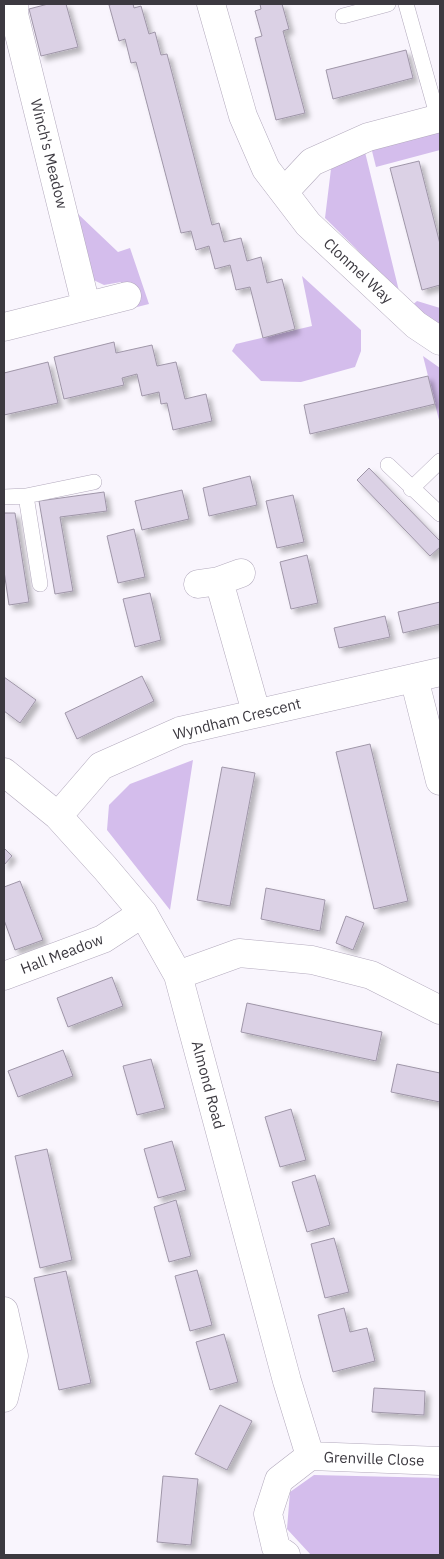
<svg xmlns="http://www.w3.org/2000/svg" width="444" height="1559" font-family="'IBM Plex Sans',sans-serif">
<style>
.green{fill:#d4bdec}
.building{fill:#dbd1e5;stroke:#9f96a8;filter:url(#shadow)}
.lines{fill:none;stroke-linecap:round;stroke-linejoin:round}
.service-casing{stroke:#b3aabd;stroke-width:16}
.minor-casing{stroke:#b3aabd;stroke-width:29}
.service{stroke:#fff;stroke-width:15}
.minor{stroke:#fff;stroke-width:28}
.labels{text-anchor:middle;stroke-width:4.5;stroke-linejoin:round;paint-order:stroke}
.street-label{font-size:15px;fill:#3c3940;stroke:#fff}
</style>
<defs>
<filter id="shadow"><feDropShadow dx="4.5" dy="4.5" stdDeviation="2.5" flood-color="#0004"/></filter>
</defs>
<rect width="100%" height="100%" fill="#f9f5fd"/>
<!-- green -->
<path class="green" d="M440,127V150L376,167L371,147Z
M365,152L399,291L325,218L331,169L349,156Z
M77,213L118,252L130,248L149,304L129,309L121,282L104,285L87,277Z
M302,276L361,330V351L355,367L301,382L261,381L232,351L236,344L312,326Z
M417,301L440,308V331L410,307Z
M423,356L440,368V424Z
M193,760L170,910L107,830L109,805L130,784Z
M314,1475L440,1478V1555H311L287,1529L290,1492Z"/>
<!-- building -->
<path class="building" d="M48,4H66L78,47L41,56L29,9Z
M113,4H133L134,8L141,6L149,34L155,32L161,55L167,54L212,225L219,223L224,242L241,238L247,261L261,257L267,283L282,279L295,329L263,338L250,287L236,290L230,265L215,269L209,246L196,250L191,231L181,233L136,62L131,63L125,39L119,41L109,5Z
M260,4H284H282L289,29L283,31L305,113L276,120L255,38L262,36L255,11L261,9Z
M406,50L413,78L333,99L326,70Z
M419,161L440,244V285L422,290L390,168Z
M114,342L116,353L152,345L157,366L176,362L185,399L206,394L212,421L173,430L167,403L161,404L159,392L142,396L137,374L122,378L124,385L64,399L54,357Z
M48,362L58,403L4,415V373Z
M428,376L435,404L310,434L304,405Z
M369,468L440,541V547L430,556L357,480Z
M250,476L257,505L209,516L203,488Z
M182,490L189,519L142,530L135,501Z
M104,492L107,511L60,517L73,591L55,594L39,501Z
M293,495L304,542L277,548L266,501Z
M4,513H15L29,602L9,605L4,571Z
M134,529L145,577L118,583L107,536Z
M307,555L318,603L291,609L280,562Z
M150,593L161,640L135,647L123,599Z
M440,602V624L403,633L398,612Z
M385,616L390,637L339,648L334,628Z
M142,676L154,701L77,739L65,713Z
M4,677L36,700L20,723L4,711Z
M370,744L408,901L374,909L336,752Z
M222,767L255,773L230,906L197,900Z
M4,848L12,856L4,865Z
M20,881L43,940L15,950L4,920V887Z
M266,888L325,900L320,931L261,919Z
M346,916L364,923L353,950L336,943Z
M112,977L123,1006L68,1027L57,998Z
M247,1003L382,1032L376,1061L241,1032Z
M63,1050L73,1076L18,1097L8,1071Z
M151,1059L165,1108L137,1115L123,1066Z
M397,1064L440,1073V1102L391,1092Z
M291,1109L306,1160L280,1167L265,1117Z
M172,1141L186,1190L158,1198L144,1149Z
M47,1149L72,1260L40,1268L15,1156Z
M315,1175L330,1225L307,1232L292,1182Z
M176,1200L191,1256L169,1262L154,1207Z
M334,1238L349,1292L325,1298L311,1244Z
M197,1270L212,1325L190,1331L175,1276Z
M66,1271L91,1383L59,1390L34,1278Z
M344,1308L350,1332L367,1328L375,1361L333,1372L318,1315Z
M224,1334L238,1382L210,1390L196,1342Z
M374,1388L425,1391L424,1415L372,1412Z
M220,1405L252,1421L227,1470L195,1454Z
M163,1476L198,1479L191,1545L157,1542Z"/>
<g class="lines">
<defs>
<path id="service" d="M406,4L438,118
M343,16L388,4
M388,465L440,514
M411,489L440,461
M26,496L40,584
M4,497L26,496L94,482"/>
<path id="minor" d="M14,4V14L86,305
M211,4L243,116L266,169L308,224L416,325L440,341
M284,192L312,162L368,137L440,118
M4,327L127,296
M219,581L256,712
M198,584L219,581L241,573
M414,678L440,781
M4,772L58,816L105,868L143,913L178,975L287,1381L310,1456
M58,816L101,766L180,731L440,672
M178,975L239,953L312,960L371,975L440,1010
M4,976L103,939L143,913
M4,1311L14,1356L4,1398
M286,1555L276,1548L268,1514L279,1480L310,1456L440,1461"/>
</defs>
<!-- service casing -->
<use href="#service" class="service-casing"/>
<!-- minor casing -->
<use href="#minor" class="minor-casing"/>
<!-- service -->
<use href="#service" class="service"/>
<!-- minor -->
<use href="#minor" class="minor"/>
</g>
<g class="labels">
<!-- street labels -->
<g class="street-label">
<text transform="translate(49 154) rotate(76)" y="5">Winch's Meadow</text>
<text transform="translate(358 271) rotate(43)" y="5">Clonmel Way</text>
<text transform="translate(237 719) rotate(-14)" y="5">Wyndham Crescent</text>
<text transform="translate(62 954) rotate(-21)" y="5">Hall Meadow</text>
<text transform="translate(208 1085) rotate(75)" y="5">Almond Road</text>
<text transform="translate(374 1459) rotate(2)" y="5">Grenville Close</text>
</g>
</g>
<!-- border -->
<rect width="444" height="1559" fill="none" stroke="#3c3940" stroke-width="10"/>
</svg>
